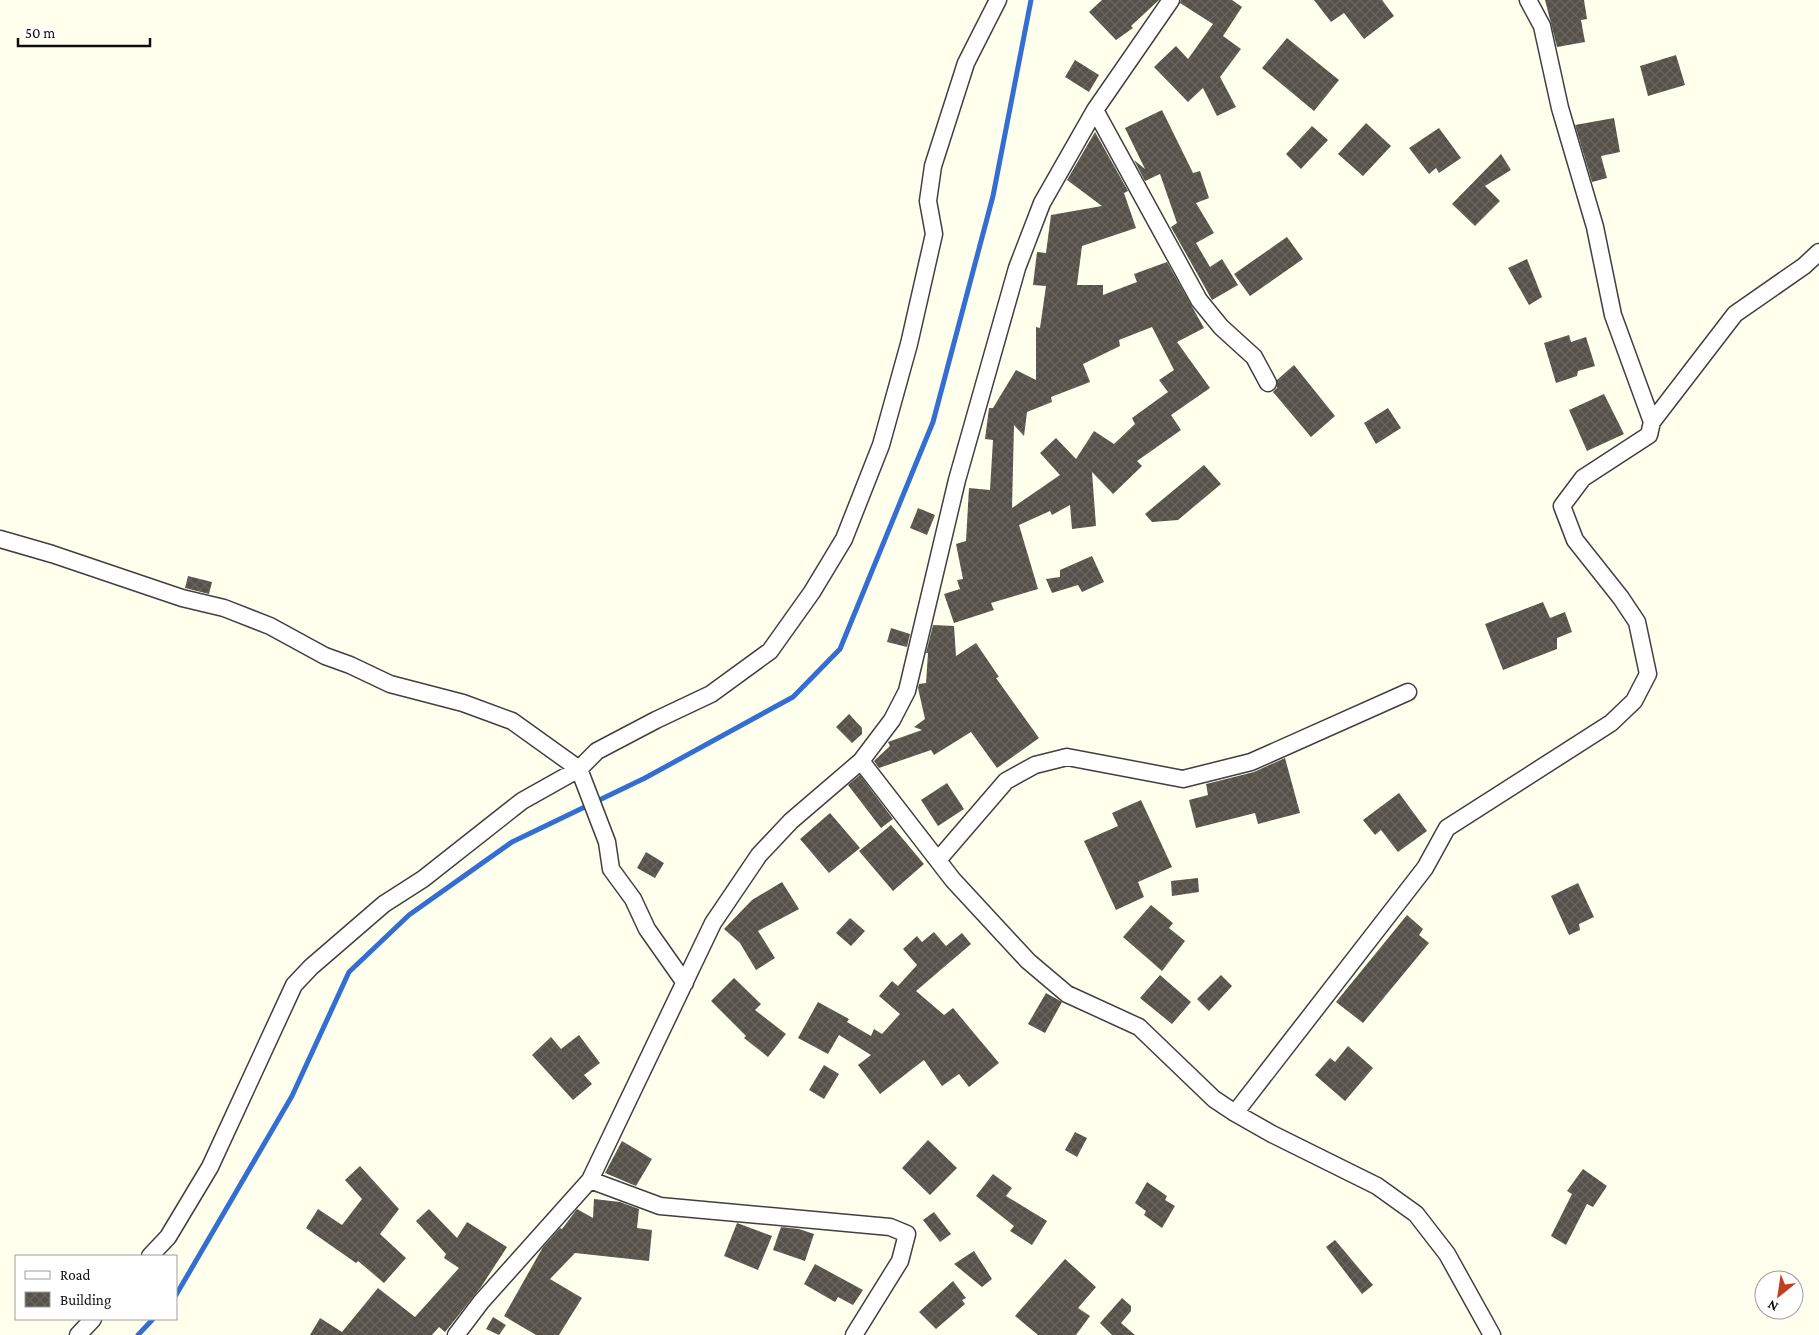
<svg xmlns="http://www.w3.org/2000/svg" width="1819" height="1335" font-family="'Crimson Pro',serif">
<style>
.lines{fill:none;stroke-linecap:round;stroke-linejoin:round}
.stream{stroke:#346ed2;stroke-width:5}
.building{fill:url(#building-cross-hatch);fill-rule:evenodd}
.street-casing{stroke:#404040;stroke-width:19}
.street{stroke:#fff;stroke-width:16}
</style>
<defs>
<pattern id="building-cross-hatch" width="8" height="8" patternUnits="userSpaceOnUse" patternTransform="scale(1.25)"><rect width="8" height="8" fill="#565149"/><path d="M0 0l8 8M0 8l8-8" fill="none" stroke="#69655f"/></pattern>
</defs>
<rect width="100%" height="100%" fill="#feffed"/>
<g class="lines">
<!-- stream -->
<path class="stream" d="M176,1295L292,1096L349,972L409,915L512,842L645,778L793,697L840,649L933,422L993,196L1031,0
M138,1335L153,1319"/>
</g>
<!-- building -->
<path class="building" d="M1102,0H1159L1131,26L1133,28L1116,40L1089,12Z
M1181,0H1232L1242,7L1223,36L1241,49L1220,77L1236,107L1217,116L1203,88L1188,102L1154,67L1176,46L1188,59L1213,24L1180,3Z
M1314,0H1382L1394,16L1364,39L1344,13L1331,22Z
M1545,0H1584L1587,19L1581,20L1585,42L1557,47Z
M1287,38L1339,80L1314,111L1262,68Z
M1676,55L1685,85L1648,96L1640,66Z
M1075,60L1099,75L1089,92L1065,77Z
M1162,110L1193,173L1200,171L1209,198L1196,203L1214,233L1196,243L1210,267L1222,259L1238,285L1212,300L1171,227L1177,223L1160,174L1145,181L1134,160L1145,169L1125,128Z
M1614,118L1620,152L1601,156L1607,178L1592,182L1575,125Z
M1366,123L1391,146L1363,176L1338,154Z
M1312,126L1328,140L1301,169L1286,154Z
M1439,128L1461,158L1439,173L1436,168L1429,174L1409,148Z
M1095,132L1128,191L1124,193L1136,228L1082,246L1077,285H1103V295L1137,282L1134,274L1167,262L1204,328L1177,342L1210,388L1171,415L1181,430L1137,461L1142,466L1113,494L1092,472L1096,526L1072,529L1070,505L1052,515L1050,511L1019,525L1038,589L991,603L994,610L954,623L944,594L960,589L957,580L963,579L956,544L966,541L969,488L990,490L993,440L985,439L989,408H993L1016,370L1036,380V327L1040,328L1046,286L1033,285L1037,252L1046,253L1051,215L1102,206L1067,180ZM1152,327L1174,370L1159,380L1168,392L1132,418L1135,424L1114,444L1094,431L1076,459L1056,438L1040,453L1060,475L1012,508L1014,425L1024,436L1027,412L1052,402L1051,397L1090,382L1083,364L1120,346L1119,340Z
M1501,154L1511,170L1485,186L1500,201L1475,226L1452,204Z
M1287,237L1303,259L1250,296L1234,274Z
M1527,259L1542,297L1529,305L1508,268Z
M1569,335L1571,342L1586,337L1595,366L1578,371L1577,376L1556,383L1544,343Z
M1294,365L1335,416L1311,437L1273,392L1277,388V380Z
M1604,394L1624,434L1587,451L1569,410Z
M1388,408L1401,428L1376,444L1364,423Z
M1204,465L1221,484L1178,520L1152,522L1145,514Z
M918,508L935,515L927,535L910,528Z
M1092,556L1104,582L1082,592L1078,585L1052,593L1046,579L1060,577V570Z
M188,576L212,582L209,594L185,588Z
M1543,602L1550,618L1565,612L1572,632L1557,638V649L1503,670L1485,624Z
M933,625L954,626L956,656L976,643L999,677L996,678L1039,738L997,768L971,732L934,755L931,750L879,768L874,761L890,746L888,742L922,730L914,727L925,719L918,688L919,684L926,683L928,653H926Z
M891,628L910,634L907,647L887,642Z
M849,714L862,728V734L852,743L836,727Z
M1285,758L1300,813L1258,824L1255,813L1196,828L1189,800L1208,795L1206,784L1254,772Z
M860,775L893,819L881,828L848,785Z
M947,783L964,809L938,826L921,800Z
M1399,793L1427,831L1398,852L1381,830L1375,835L1363,820Z
M1141,800L1172,867L1138,882L1144,897L1116,910L1084,841L1118,826L1112,813Z
M830,813L860,848L829,873L800,839Z
M891,825L924,864L893,891L859,851Z
M646,852L664,863L655,878L637,868Z
M1198,878L1199,892L1172,896L1171,881Z
M782,882L799,909L758,931L775,958L756,970L740,943L724,929L752,900Z
M1578,883L1594,917L1579,924L1580,930L1569,935L1551,896Z
M1151,905L1173,923L1169,928L1185,941L1162,971L1123,937Z
M1407,915L1423,929L1419,935L1429,943L1363,1023L1336,1002Z
M850,918L865,931L851,946L836,933Z
M934,932L946,946L962,933L971,944L916,991L944,1015L953,1008L999,1063L969,1087L959,1074L942,1086L924,1060L880,1094L858,1065L871,1055L839,1035L828,1054L798,1038L818,1002L849,1019L847,1022L871,1036L874,1029L882,1034L900,1014L879,996L892,981L898,986L917,965L903,949L917,936L922,942Z
M1160,975L1191,1002L1172,1024L1140,998Z
M1221,975L1232,986L1209,1011L1197,999Z
M734,978L761,1004L755,1010L786,1034L768,1057L744,1038L746,1036L711,1001Z
M1046,993L1062,1002L1045,1033L1028,1024Z
M579,1035L600,1063L584,1075L592,1084L573,1100L532,1055L551,1037L561,1049Z
M1348,1046L1373,1068L1345,1101L1315,1075L1330,1058L1335,1062Z
M824,1065L839,1074L824,1099L809,1090Z
M1075,1132L1087,1138L1077,1157L1065,1150Z
M928,1140L957,1168L930,1195L902,1168Z
M622,1141L652,1159L636,1186L605,1173Z
M360,1166L399,1209L380,1234L406,1258L384,1283L358,1261L356,1263L306,1228L318,1209L342,1225L362,1199L345,1180Z
M1583,1169L1607,1186L1593,1207L1587,1204L1566,1245L1551,1236L1572,1194L1567,1191Z
M993,1174L1012,1188L1006,1196L1047,1221L1032,1245L1010,1231L1014,1226L976,1196Z
M1147,1182L1167,1196L1165,1200L1175,1206L1162,1228L1144,1215L1146,1211L1135,1203Z
M594,1199L620,1202L639,1209L637,1228L652,1230L649,1261L575,1253L550,1279L582,1298L559,1335H536L504,1316L543,1247L560,1228L562,1229L577,1209L593,1218Z
M429,1209L457,1238L467,1222L507,1247L481,1287L445,1332L439,1327L432,1335H310L320,1318L342,1332L378,1288L415,1317L459,1268L444,1258L446,1254L416,1221Z
M934,1212L951,1234L940,1242L923,1220Z
M737,1223L772,1236L758,1270L724,1256Z
M781,1227L799,1229L814,1234L805,1261L773,1250Z
M1335,1240L1373,1285L1362,1294L1326,1247Z
M974,1251L992,1279L982,1287L954,1264Z
M1065,1259L1096,1287L1078,1308L1090,1316L1076,1335H1038L1015,1316Z
M815,1264L863,1290L853,1305L838,1297L835,1302L804,1284Z
M953,1281L966,1298L962,1300L965,1304L936,1329L919,1312Z
M1122,1298L1131,1306V1311L1121,1323L1135,1335H1112L1100,1323Z
M493,1317L506,1325L499,1335L486,1329Z"/>
<g class="lines">
<defs>
<path id="street" d="M1095,110L1199,300L1221,327L1254,357L1268,383
M1652,422L1735,314L1804,266L1819,252
M0,539L52,554L182,598L224,608L270,626L325,656L350,665L390,684L463,703L512,721L579,769L607,842L611,869L633,899L647,929L685,983
M861,761L953,880L1028,961L1067,994L1139,1027L1214,1099L1235,1113L1272,1134L1377,1186L1416,1214L1447,1254L1492,1335
M938,860L1006,781L1035,765L1067,757L1183,779L1251,762L1408,692
M1235,1113L1425,868L1447,828L1611,723L1634,701L1648,674L1637,622L1621,598L1575,540L1562,506L1583,478L1649,435L1652,422L1613,315L1595,227L1560,108L1542,26L1528,0
M590,1180L660,1206L890,1227L907,1234L900,1261L854,1335
M150,1256L168,1237L210,1167L294,985L311,967L384,904L423,879L522,801L579,769L597,751L656,720L711,694L770,651L812,592L844,539L881,445L909,344L934,234L928,201L933,166L966,63L998,0
M78,1335L93,1319
M456,1335L481,1302L590,1180L713,923L759,855L791,821L861,761L892,720L907,691L957,480L1017,268L1042,203L1095,110L1171,0"/>
</defs>
<!-- street casing -->
<use href="#street" class="street-casing"/>
<!-- street -->
<use href="#street" class="street"/>
</g>
<!-- legend -->
<rect x="15" y="1255" width="162" height="65" fill="#ffffff" stroke="#9e9e9e"/>
<rect x="25" y="1271" width="25" height="8" fill="#ffffff" stroke="#9e9e9e"/>
<text x="60" y="1280" font-size="15" fill="#0d0d0d">Road</text>
<rect x="25" y="1292" width="25" height="15" fill="url(#building-cross-hatch)" stroke="#9e9e9e"/>
<text x="60" y="1305" font-size="15" fill="#0d0d0d">Building</text>
<!-- north arrow -->
<g transform="translate(1779 1295) rotate(210)"><circle r="24" fill="#ffffff" stroke="#9e9e9e"/>
<path d="M0-4L9 19L0 12L-9 19Z" fill="#c23e20"/>
<text y="-8" font-size="14" font-weight="bold" text-anchor="middle" fill="#0d0d0d">N</text>
</g>
<!-- scale -->
<path d="M18 38v8h132v-8" fill="none" stroke="#0d0d0d" stroke-width="2.5"/>
<text x="25" y="38" font-size="15" fill="#0d0d0d" stroke="#ffffff" stroke-width="4" paint-order="stroke">50 m</text>
</svg>
